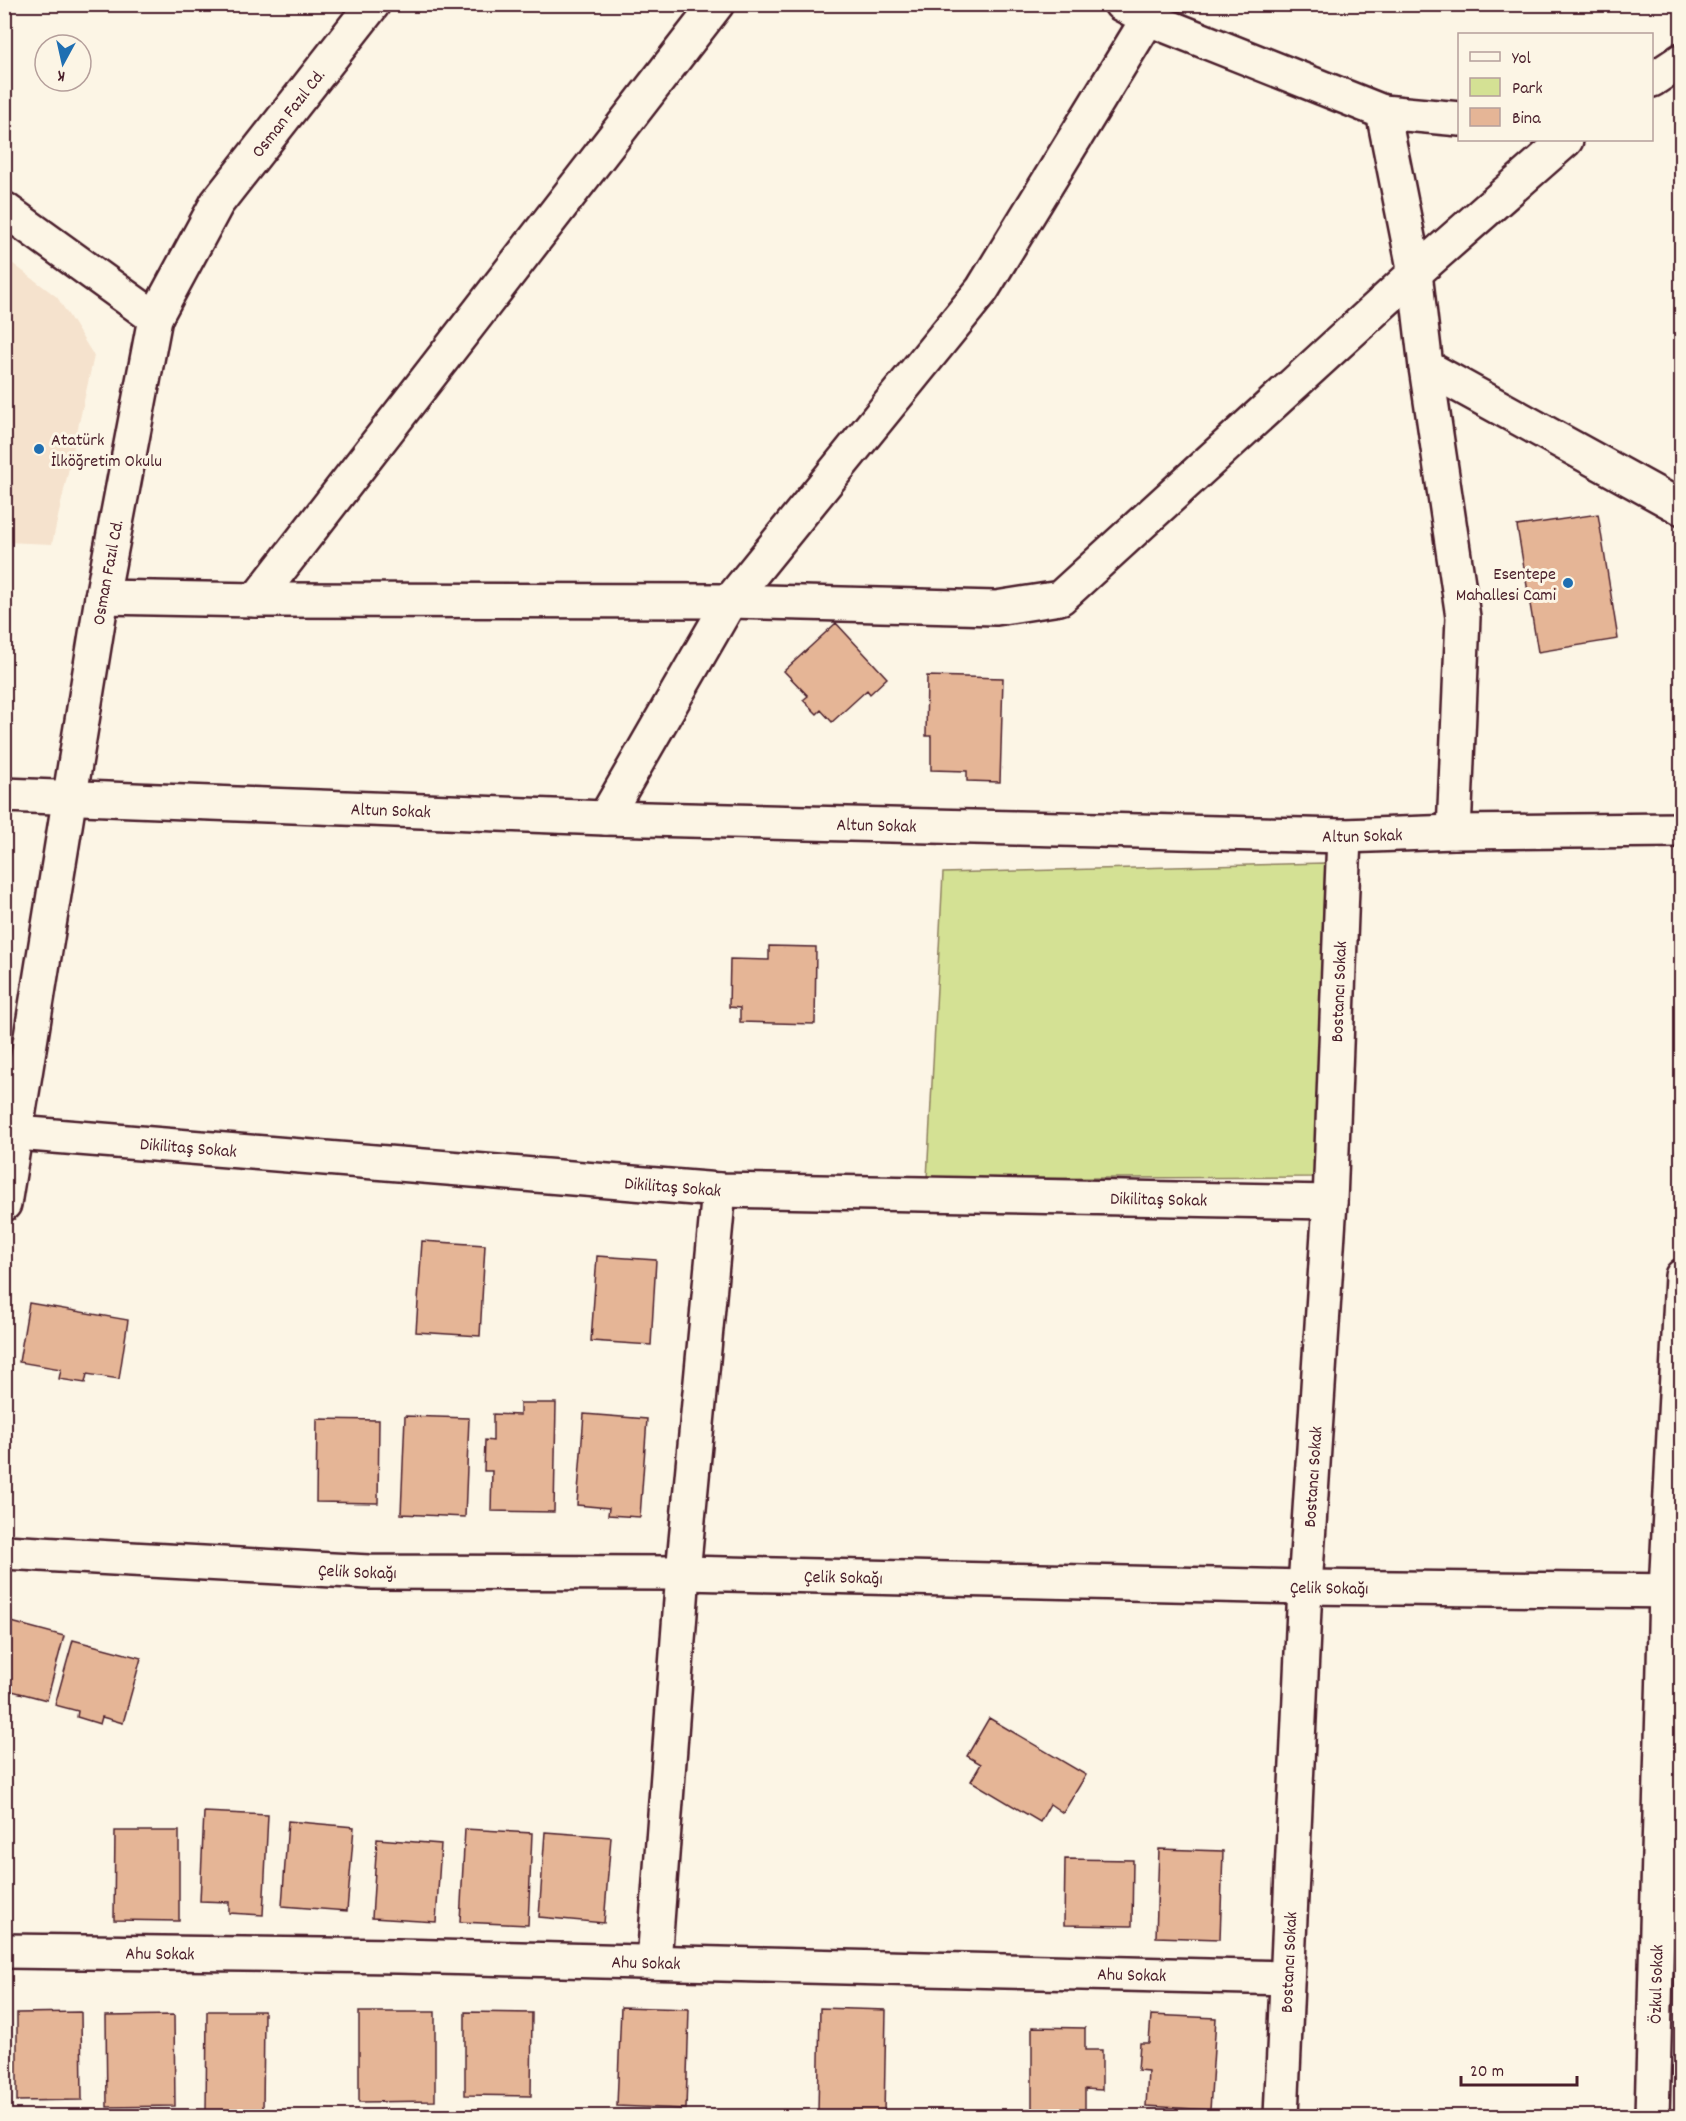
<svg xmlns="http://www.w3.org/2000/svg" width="1686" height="2121" font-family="Dekko,sans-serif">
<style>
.built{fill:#f5e2cd}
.green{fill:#d4e194;stroke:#8f8060;stroke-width:1.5}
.building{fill:#e5b596;stroke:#4a1f2b;stroke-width:1.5}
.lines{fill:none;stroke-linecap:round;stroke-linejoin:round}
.minor-casing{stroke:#4a1f2b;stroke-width:38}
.tertiary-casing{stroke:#4a1f2b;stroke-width:38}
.minor{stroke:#fcf5e5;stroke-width:33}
.tertiary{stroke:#fcf5e5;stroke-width:33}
.poi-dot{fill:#1f6fb2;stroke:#fcf5e5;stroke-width:2}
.labels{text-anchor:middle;stroke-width:6;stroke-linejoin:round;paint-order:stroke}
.street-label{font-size:18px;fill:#4a1f2b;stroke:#fcf5e5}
.poi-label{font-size:18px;fill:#4a1f2b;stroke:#fcf5e5;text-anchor:start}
</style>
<rect width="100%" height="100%" fill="#fcf5e5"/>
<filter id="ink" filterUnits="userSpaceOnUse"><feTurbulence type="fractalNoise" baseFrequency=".0167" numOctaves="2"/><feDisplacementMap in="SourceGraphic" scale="12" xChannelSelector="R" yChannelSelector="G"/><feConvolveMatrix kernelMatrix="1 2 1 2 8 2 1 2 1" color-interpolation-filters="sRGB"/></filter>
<g filter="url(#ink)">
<!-- built -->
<path class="built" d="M4,257L57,297L94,356L52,544L5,542Z"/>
<!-- green -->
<path class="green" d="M1325,863L1314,1177L927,1179L943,873Z"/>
<!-- building -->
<path class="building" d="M1598,514L1618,639L1538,652L1517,526Z
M836,623L887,678L870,694L867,690L832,722L821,710L817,714L803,700L808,696L784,671Z
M927,676L1003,678L1000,782L967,781V771L931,770V736H926Z
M769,946L816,947L815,1024L740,1022V1008L729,1007L730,959L769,960Z
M422,1241L485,1245L480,1336L416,1332Z
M597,1256L656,1260L651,1345L591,1341Z
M29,1303L128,1320L119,1379L87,1374L85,1383L59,1379L61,1369L19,1362Z
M520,1403H556L554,1512L491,1511L492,1471H484L485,1440L493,1441V1414L520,1415Z
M584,1414L647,1419L640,1517L608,1515L609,1508L577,1505Z
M405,1416L469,1418L465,1517L401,1514Z
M317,1419L379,1420L378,1503L316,1502Z
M4,1620L64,1636L47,1700L4,1689Z
M73,1640L141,1658L123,1723L102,1717L100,1724L77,1717L78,1711L55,1705Z
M989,1718L1086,1775L1063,1813L1050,1804L1040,1822L971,1781L981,1764L967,1756Z
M204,1812L268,1815L263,1915L229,1913V1902L200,1901Z
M288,1821L354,1827L347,1911L282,1906Z
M465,1829L532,1833L528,1925L460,1922Z
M115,1831H179V1921L114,1920Z
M545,1832L611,1837L604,1923L539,1917Z
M377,1839L441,1844L436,1922L372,1918Z
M1159,1849L1223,1851L1220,1939L1156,1937Z
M1065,1859L1133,1860L1132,1926L1064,1925Z
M621,2007L689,2009L686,2109L617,2106Z
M820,2008L886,2010L884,2115L818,2113Z
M207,2011H264L263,2114H206Z
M81,2012L82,2100L17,2101V2013Z
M359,2012H435V2101L359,2102Z
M465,2012L532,2013L531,2096L465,2095Z
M174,2015L175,2106L107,2107L106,2016Z
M1151,2015L1216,2018L1210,2110L1146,2106L1148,2071L1138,2070L1140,2043H1149Z
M1032,2027L1085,2028V2050H1102V2090L1085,2089V2116H1032Z"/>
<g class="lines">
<defs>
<g id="minor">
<path d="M1121,4L1149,19L1383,112L1415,273L1426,367L1463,617L1454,832"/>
<path d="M1652,80L1682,60"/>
<path d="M1383,112L1460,119"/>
<path d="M4,209L155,318"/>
<path d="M1426,367L1682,508"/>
<path d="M102,597L256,600L717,4"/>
<path d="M256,600L730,601L996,608L1060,598L1415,273L1566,140"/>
<path id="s1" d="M4,795L605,818L1344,836L1454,832L1682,830"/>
<path d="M605,818L730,601L982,290L1157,4"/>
<path id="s2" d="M17,1133L719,1190L1330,1202"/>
<path id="s3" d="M4,1951L398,1956L1287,1978"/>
<path d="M654,1962L683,1573L719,1190"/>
<path id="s4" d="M1281,2116L1305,1587L1330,1202L1344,836"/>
<path id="s5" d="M1652,2116L1666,1591L1682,1276"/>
</g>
<g id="tertiary">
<path id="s6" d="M4,1204L102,597L155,318L217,203L373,4"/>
<path id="s7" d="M4,1552L369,1572L683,1573L1305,1587L1682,1591"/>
</g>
</defs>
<!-- minor casing -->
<use href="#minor" class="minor-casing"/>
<!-- tertiary casing -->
<use href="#tertiary" class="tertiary-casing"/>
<!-- minor -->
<use href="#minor" class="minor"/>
<!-- tertiary -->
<use href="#tertiary" class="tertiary"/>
</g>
</g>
<!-- markers -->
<g class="poi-dot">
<circle cx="39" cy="449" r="6"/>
<circle cx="1568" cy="583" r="6"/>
</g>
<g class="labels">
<!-- street labels -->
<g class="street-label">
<text dy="6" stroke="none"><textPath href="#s6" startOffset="1144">Osman Fazıl Cd.</textPath></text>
<text dy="6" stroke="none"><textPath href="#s6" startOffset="640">Osman Fazıl Cd.</textPath></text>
<text dy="6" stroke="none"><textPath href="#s1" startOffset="387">Altun Sokak</textPath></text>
<text dy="6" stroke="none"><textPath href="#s1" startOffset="873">Altun Sokak</textPath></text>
<text dy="6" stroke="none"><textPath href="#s1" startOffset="1359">Altun Sokak</textPath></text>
<text dy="6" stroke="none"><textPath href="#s4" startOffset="1126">Bostancı Sokak</textPath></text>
<text dy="6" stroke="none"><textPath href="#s2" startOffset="172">Dikilitaş Sokak</textPath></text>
<text dy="6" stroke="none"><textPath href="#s2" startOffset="658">Dikilitaş Sokak</textPath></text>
<text dy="6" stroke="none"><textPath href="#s2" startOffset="1144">Dikilitaş Sokak</textPath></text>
<text dy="6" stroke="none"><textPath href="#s4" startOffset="640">Bostancı Sokak</textPath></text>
<text dy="6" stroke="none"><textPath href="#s7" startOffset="354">Çelik Sokağı</textPath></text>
<text dy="6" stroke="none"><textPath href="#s7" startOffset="840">Çelik Sokağı</textPath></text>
<text dy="6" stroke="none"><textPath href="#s7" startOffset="1326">Çelik Sokağı</textPath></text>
<text dy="6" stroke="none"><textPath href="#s3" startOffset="156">Ahu Sokak</textPath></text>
<text dy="6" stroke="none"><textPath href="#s3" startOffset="642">Ahu Sokak</textPath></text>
<text dy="6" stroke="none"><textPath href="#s4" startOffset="154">Bostancı Sokak</textPath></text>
<text dy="6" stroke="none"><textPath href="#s3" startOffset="1128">Ahu Sokak</textPath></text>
<text dy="6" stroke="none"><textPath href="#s5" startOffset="132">Özkul Sokak</textPath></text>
</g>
<!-- poi labels -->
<g class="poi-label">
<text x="51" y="445">Atatürk<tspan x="51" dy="21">İlköğretim Okulu</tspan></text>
<text x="1556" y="579" text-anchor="end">Esentepe<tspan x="1556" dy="21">Mahallesi Cami</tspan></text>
</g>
</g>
<!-- margin -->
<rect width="1686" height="2121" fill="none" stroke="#fcf5e5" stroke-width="24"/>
<rect x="12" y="12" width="1662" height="2097" fill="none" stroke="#4a1f2b" stroke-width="2" filter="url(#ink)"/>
<!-- legend -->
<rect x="1458" y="33" width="195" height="108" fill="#fcf5e5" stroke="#b59f9b" stroke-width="1.5"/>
<rect x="1470" y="52" width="30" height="9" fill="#fcf5e5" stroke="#b59f9b" stroke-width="1.5"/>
<text x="1512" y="63" font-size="18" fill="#4a1f2b">Yol</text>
<rect x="1470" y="78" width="30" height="18" fill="#d4e194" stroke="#b59f9b" stroke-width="1.5"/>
<text x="1512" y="93" font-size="18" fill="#4a1f2b">Park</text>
<rect x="1470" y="108" width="30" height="18" fill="#e5b596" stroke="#b59f9b" stroke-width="1.5"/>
<text x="1512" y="123" font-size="18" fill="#4a1f2b">Bina</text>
<!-- north arrow -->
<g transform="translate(63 63) rotate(188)"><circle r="28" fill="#fcf5e5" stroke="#b59f9b" stroke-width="1.5"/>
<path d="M0-4.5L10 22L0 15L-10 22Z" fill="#1f6fb2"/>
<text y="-9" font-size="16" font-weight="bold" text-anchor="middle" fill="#4a1f2b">K</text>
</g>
<!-- scale -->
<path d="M1461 2076v9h116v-9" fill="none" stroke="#4a1f2b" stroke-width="3"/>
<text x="1470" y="2076" font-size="18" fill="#4a1f2b" stroke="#fcf5e5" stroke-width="4.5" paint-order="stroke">20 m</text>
</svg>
